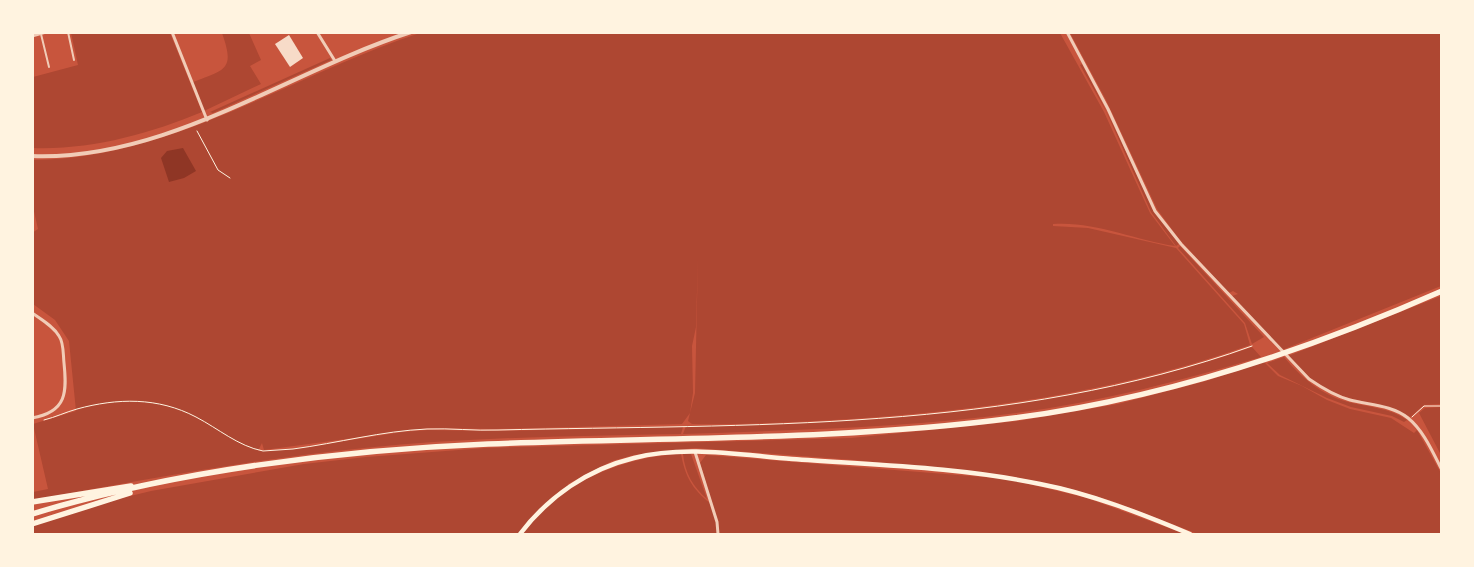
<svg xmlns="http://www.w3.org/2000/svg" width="1474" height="567" font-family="'Noto Sans',sans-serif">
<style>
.green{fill:#ae4732}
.water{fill:#8f3625}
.building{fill:#f7dbc8}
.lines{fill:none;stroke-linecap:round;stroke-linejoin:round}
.path{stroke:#fff3e0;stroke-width:1}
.service{stroke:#f1ccb7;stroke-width:2}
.minor{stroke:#f1ccb7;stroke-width:3}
.tertiary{stroke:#f1ccb7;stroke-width:4}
.secondary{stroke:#fff3e0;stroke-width:4.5}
.trunk{stroke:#fff3e0;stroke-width:5.5}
</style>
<rect width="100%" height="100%" fill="#c8553d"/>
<!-- green -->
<path class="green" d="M71,33H170L202,112C149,134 91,150 33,148V77L78,65Z
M222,33H249L261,60L250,66L261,84L204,111L193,82C226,69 235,70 222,33Z
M420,33H1060L1104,112L1150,213L1175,246C1135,240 1094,221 1053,224V226L1088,228L1176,248L1244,324L1250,345C1122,391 986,410 851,419C798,422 745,425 692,424L688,421L695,393L698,255L696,327L692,346L693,393L690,413L682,424L495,429L428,428L264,450L262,443L258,451L293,449L402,432L428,430L494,431L683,427L681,434C576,436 470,437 364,448C253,459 143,480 33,500V492L48,489L33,424L76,411L69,341L55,320L33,304L32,233L38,229L33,207V160C174,158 289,76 420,33Z
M1070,33H1441V286L1282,350L1232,296L1238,294L1233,291L1229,293L1179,239L1157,209L1106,100Z
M330,58L331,60L213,113L210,112Z
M1082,64C1096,90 1109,116 1122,143C1139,179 1153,213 1179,244L1176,246L1151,212L1106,111L1080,65Z
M1180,246L1264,337L1252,344L1245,323L1178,248Z
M1441,296V404L1424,405L1410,417C1383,402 1352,403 1326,389C1311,381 1300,368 1288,356Z
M1252,347L1261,357C1181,381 1099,402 1016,413C906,428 794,430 683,434L686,426C878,423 1069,411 1252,347Z
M1284,357C1301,377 1321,395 1348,402C1368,407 1390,408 1407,420L1404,422L1392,416L1351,407L1327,398L1280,375L1267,363Z
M1264,362L1278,376L1302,386L1327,400L1350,409L1391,418L1414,433L1417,430L1442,475L1441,534H1198L1112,501L1068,488L1009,476L854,460L695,448L634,455L612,461L568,484V489C604,468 640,456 681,454C685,476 692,489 710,503H712L700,463L706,455L1008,479L1087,498L1185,534H33L32,526L118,499L151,491L304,464L366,457L485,448L851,438L1018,421L1118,404L1206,381Z
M1441,407H1442L1441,455L1419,413L1425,408Z
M683,454H691L707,499C693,487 685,473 683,454Z"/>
<!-- water -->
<path class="water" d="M183,148L196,171L184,178L169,182L161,158L167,151Z"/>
<!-- building -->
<path class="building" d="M289,35L303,58L290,67L275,44Z"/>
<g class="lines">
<!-- path -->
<path class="path" d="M197,131L218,170L230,178
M1412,417L1424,406H1442
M44,420C56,417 66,412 77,409C117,398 158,397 196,417C219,429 238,446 263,451C273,450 283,450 293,449C338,443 382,431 427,429C451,428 474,431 498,430C749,424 1011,433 1252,346"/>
<!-- service -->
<path class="service" d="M68,32L74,60
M41,34L49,67"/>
<!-- minor -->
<path class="minor" d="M172,32L207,120
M317,32L335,61
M1067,32L1108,109L1155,211L1181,244L1309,379C1322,388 1335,396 1350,400C1369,405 1392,405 1408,418C1424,431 1433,453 1442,470
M32,36L46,32
M32,313C42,320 53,326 59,336C64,343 63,354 64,363C67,392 67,412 32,418
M695,452L717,522L718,534"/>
<!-- tertiary -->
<path class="tertiary" d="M32,156C167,161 287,72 411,32"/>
<!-- secondary -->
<path class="secondary" d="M520,534C548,497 588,469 634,458C685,445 740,455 792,459C874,465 959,467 1040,484C1092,494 1142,514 1190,534"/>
<!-- trunk -->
<path class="trunk" d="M32,502L131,486
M32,514C174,471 340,450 488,444C663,437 840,441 1014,418C1162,399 1306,351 1442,291
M32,524L130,493"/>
</g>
<!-- border -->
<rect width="1474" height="567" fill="none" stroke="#fff3e0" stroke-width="68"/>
</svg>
